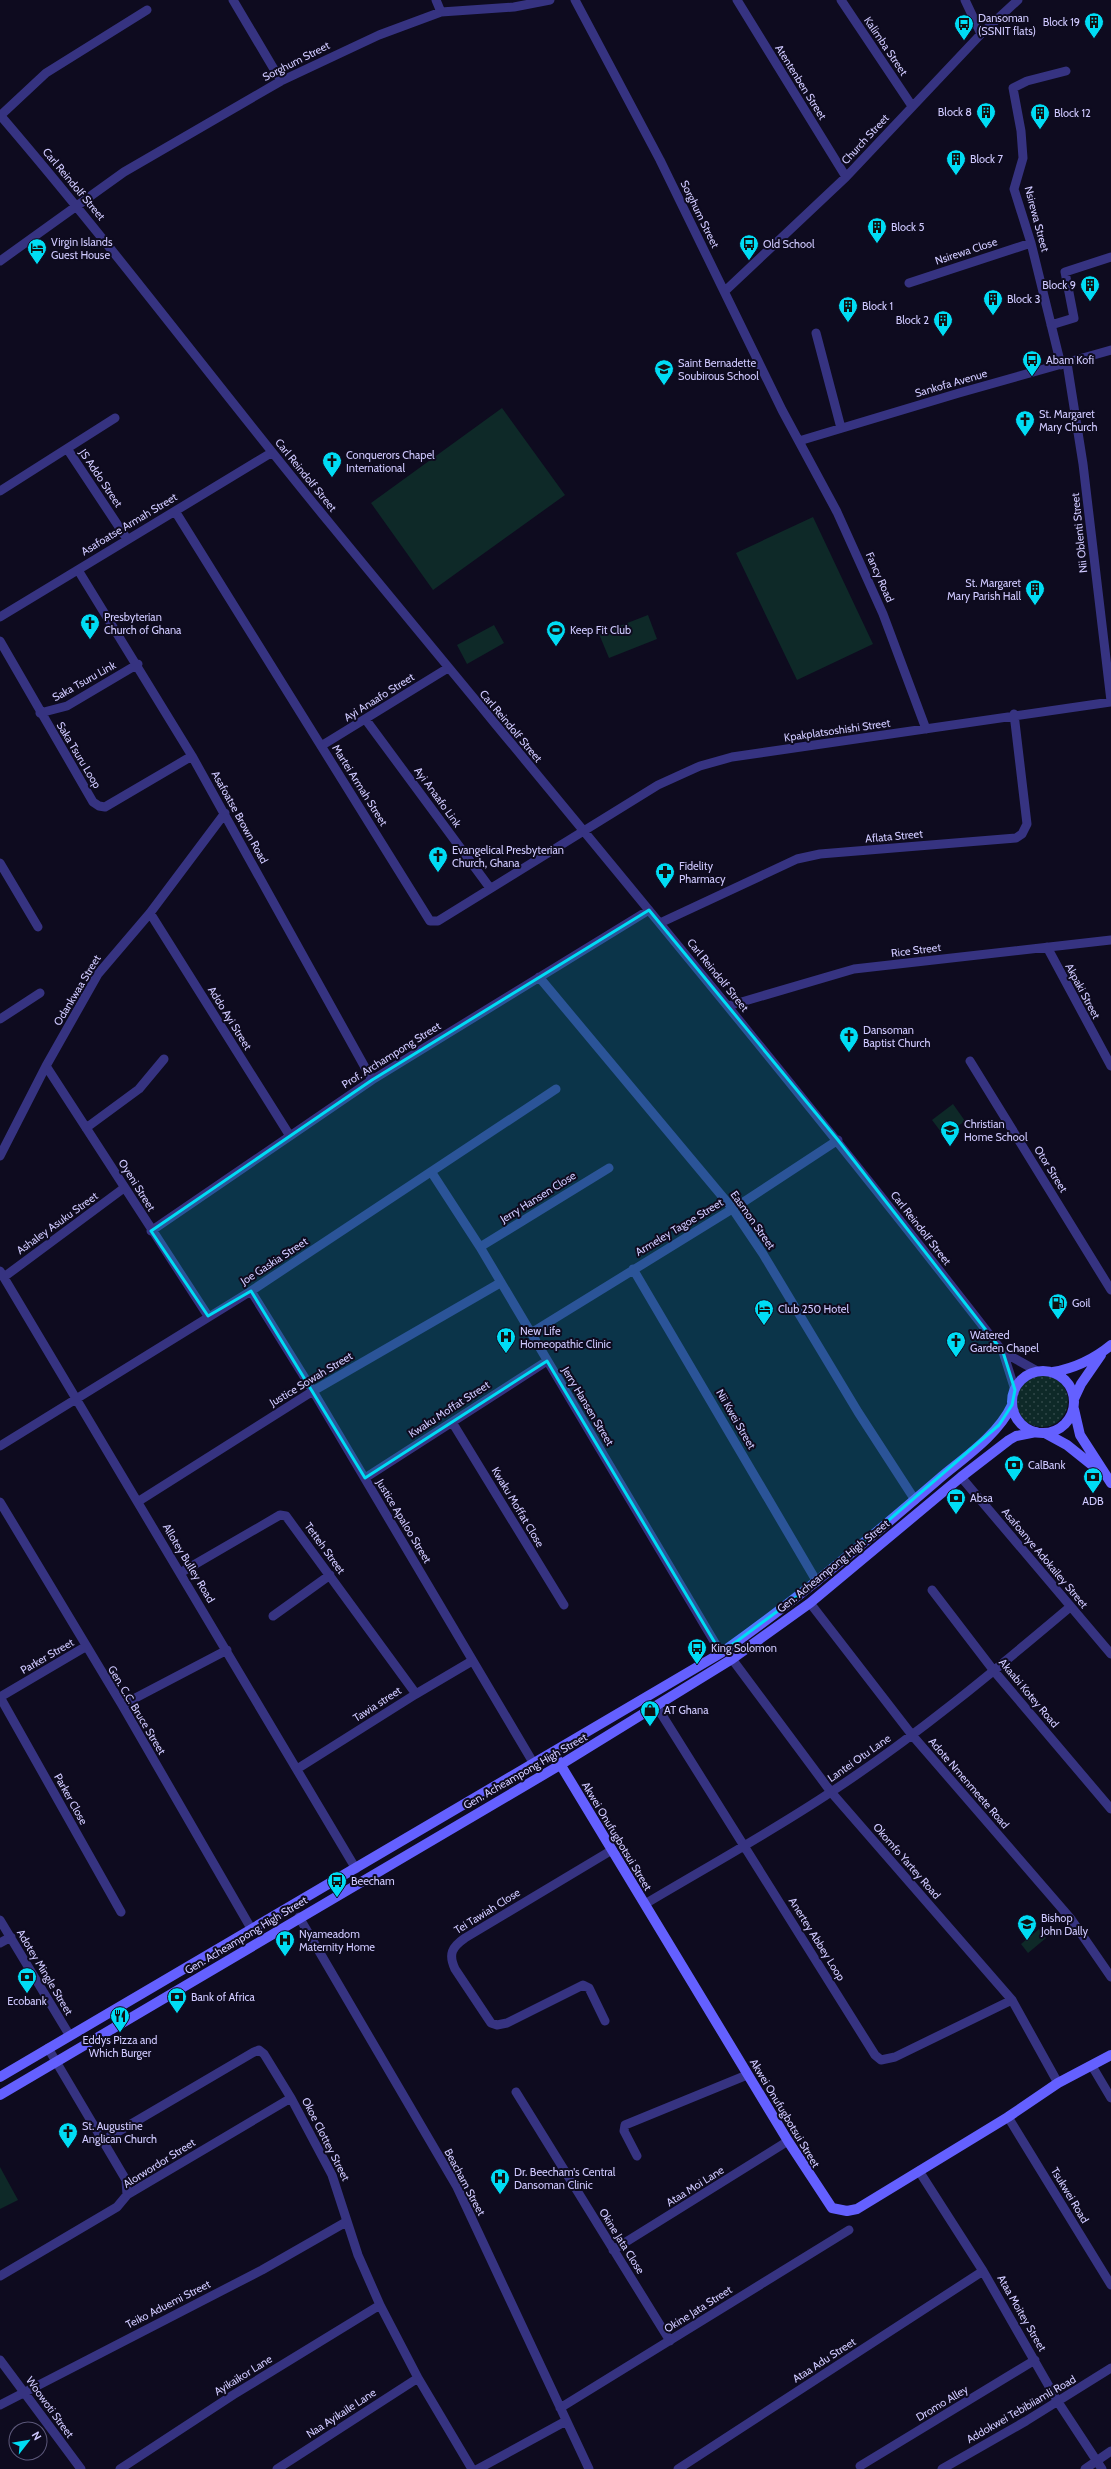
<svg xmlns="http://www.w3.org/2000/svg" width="1111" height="2469" font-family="Cabin,sans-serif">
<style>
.grass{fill:url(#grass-dots)}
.garden{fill:#0e2928}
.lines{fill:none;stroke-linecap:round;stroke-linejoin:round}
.street{stroke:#363381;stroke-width:9}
.secondary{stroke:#6460ff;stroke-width:10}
.marked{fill:#00dcf4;fill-opacity:0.2;stroke:#00dcf4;stroke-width:3;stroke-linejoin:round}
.labels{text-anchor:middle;stroke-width:4;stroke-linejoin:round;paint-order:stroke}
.poi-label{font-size:11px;fill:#cfc9ff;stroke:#0e0b1f;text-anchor:start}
.street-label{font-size:11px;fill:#cfc9ff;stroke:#0e0b1f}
</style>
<defs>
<pattern id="grass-dots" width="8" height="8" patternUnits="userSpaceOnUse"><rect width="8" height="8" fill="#0e2928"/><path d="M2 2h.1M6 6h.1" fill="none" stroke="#304748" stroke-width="1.8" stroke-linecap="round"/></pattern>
</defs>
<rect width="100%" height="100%" fill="#0e0b1f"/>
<!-- grass -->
<path class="grass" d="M1016 1401a26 26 0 1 1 52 0a26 26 0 1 1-52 0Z"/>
<!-- garden -->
<path class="garden" d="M502,408L565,495L433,590L371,503Z
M813,517L873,644L797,680L736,553Z
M648,615L657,639L609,658L599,634Z
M494,625L504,643L467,664L457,645Z
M953,1104L965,1121L944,1136L932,1120Z
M1039,1929L1046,1938L1028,1953L1021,1944Z
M0,2167L18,2200L0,2209Z"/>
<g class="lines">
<!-- street -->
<path class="street" d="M233,0L281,81
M436,0L441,12
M575,0L660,160L782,410L837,512L883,614L926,729
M737,0L846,177
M841,0L912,106
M965,0L981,34
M0,115C115,249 220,390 332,526C557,800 786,1071 1003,1352L1015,1390
M0,116L46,73L147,10
M0,261L124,172L281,81L379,35L441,12L514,7L550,0
M909,283L1031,243
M725,291L846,177L981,34L1018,0
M1051,325L1074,318L1065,272L1111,257
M816,333L841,428
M1067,363L1083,464L1111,701
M1061,365L1031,243L1014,189L1023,158L1021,131L1013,88L1027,81L1066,71
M799,441L959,393L1111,350
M68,450L127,539
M0,491L115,418
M175,511L430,921H438L658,785L700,766L732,757L1111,702
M78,570L192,756L372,1080
M0,617L271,453
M0,641L93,802L99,806L105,807L192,756
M40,713L67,706L138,664
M366,720L490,888
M321,746L448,668
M0,863L38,927
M150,913L290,1136
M660,923L797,859L820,854L1016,838L1022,834L1027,824L1014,714
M1047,947L1111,1066
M539,977L732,1208L763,1254L858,1412L915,1500
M728,1006L854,969L1111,940
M0,1019L40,993
M970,1061L1111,1290
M46,1066L208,1316
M86,1128L139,1089L164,1059
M0,1156L46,1066L98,974L150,913L225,813
M432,1173L480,1247L721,1653
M151,1231L372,1080L649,910
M480,1247L609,1168
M633,1269L817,1582
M0,1271L356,1869
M4,1277L124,1188
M251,1291L313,1391L534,1764
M531,1333L742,1203L838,1140
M1003,1352L1037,1371
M452,1422L564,1605
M0,1446L251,1291L556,1089
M961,1477L1111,1654
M365,1478L547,1361
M139,1501L313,1391L500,1283
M0,1502L122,1705L252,1930
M180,1573L280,1515L286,1516L416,1694
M932,1590L994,1671L1111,1809
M810,1603L912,1735L1071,1919L1111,1977
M273,1616L330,1575
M732,1659L831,1792L1012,2000L1058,2083
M0,1697L121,1912
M0,1697L85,1647
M122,1705L227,1650
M657,1707L875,2055L881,2060L895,2057L1012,2000
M297,1769L416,1694L472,1661
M645,1904C707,1867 771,1832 831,1792C915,1737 993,1672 1070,1607
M299,1917L457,2187L589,2469
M0,1920L70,2036
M0,1943L11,1937
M605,2021L589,1988L583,1985L507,2023L497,2025L491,2023L455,1969C448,1954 452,1947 465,1938L612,1850
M48,2048L126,2180L127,2195
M1092,2066L1111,2098
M516,2092L670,2341
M1008,2117L1111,2285
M104,2140L254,2052L259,2050L264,2054L291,2098L332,2175L358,2255L380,2305L418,2378L472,2469
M637,2156L624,2131L625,2125L747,2075
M919,2171L983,2271L1058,2402L1102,2469
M613,2250L788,2141
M0,2276L117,2207L127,2195L291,2098
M0,2360L81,2469
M0,2405L262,2270L346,2222
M560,2408L849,2230
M860,2466L1035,2360
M120,2469L233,2395L380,2305
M277,2469L418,2378
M478,2469L566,2421
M678,2469L983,2271
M942,2469L1026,2421L1111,2368
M1085,2469L1111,2451"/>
<!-- secondary -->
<path class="secondary" d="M1012 1402a31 31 0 1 1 62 0a31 31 0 1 1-62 0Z
M1053,1372C1075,1368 1094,1359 1111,1345
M1074,1399L1081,1384L1101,1355
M1074,1409L1080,1435L1111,1483
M1045,1433L1067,1445L1102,1473
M557,1759L788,2141L832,2208L847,2211L857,2209L1008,2117L1058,2083L1111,2055
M0,2077L721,1653C798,1599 869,1539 940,1478C965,1457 998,1435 1012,1405
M0,2095L560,1765L732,1659L810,1603L961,1477L1009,1440L1016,1436L1036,1432"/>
</g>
<!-- marked area -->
<path class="marked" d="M649,910L838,1140L1003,1352L1015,1390L1012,1405L999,1425L817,1582L721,1653L547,1361L365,1478L251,1291L208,1316L151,1231L372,1080Z"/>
<!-- icons -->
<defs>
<symbol id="building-pin" viewBox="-11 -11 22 30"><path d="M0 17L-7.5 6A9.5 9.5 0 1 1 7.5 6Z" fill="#00dcf4" stroke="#0e0b1f"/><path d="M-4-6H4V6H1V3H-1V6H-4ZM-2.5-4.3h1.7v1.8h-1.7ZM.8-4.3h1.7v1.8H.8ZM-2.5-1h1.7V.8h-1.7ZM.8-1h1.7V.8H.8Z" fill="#111"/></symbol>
<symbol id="bus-pin" viewBox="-11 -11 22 30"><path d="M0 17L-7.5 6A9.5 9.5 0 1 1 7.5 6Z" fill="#00dcf4" stroke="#0e0b1f"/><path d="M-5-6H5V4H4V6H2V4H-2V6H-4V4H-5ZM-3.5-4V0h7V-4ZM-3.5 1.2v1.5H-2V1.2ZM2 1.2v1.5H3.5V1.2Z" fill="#111"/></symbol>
<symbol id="hotel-pin" viewBox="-11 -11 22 30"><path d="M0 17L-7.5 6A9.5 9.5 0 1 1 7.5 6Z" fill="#00dcf4" stroke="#0e0b1f"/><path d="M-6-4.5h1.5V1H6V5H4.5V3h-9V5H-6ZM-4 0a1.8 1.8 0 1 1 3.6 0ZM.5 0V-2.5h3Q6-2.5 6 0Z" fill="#111"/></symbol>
<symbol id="school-pin" viewBox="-11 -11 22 30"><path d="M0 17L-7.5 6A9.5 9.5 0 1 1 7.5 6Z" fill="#00dcf4" stroke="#0e0b1f"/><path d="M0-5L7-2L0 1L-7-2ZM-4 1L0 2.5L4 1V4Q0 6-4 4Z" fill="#111"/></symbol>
<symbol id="church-pin" viewBox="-11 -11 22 30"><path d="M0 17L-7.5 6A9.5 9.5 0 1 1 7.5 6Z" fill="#00dcf4" stroke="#0e0b1f"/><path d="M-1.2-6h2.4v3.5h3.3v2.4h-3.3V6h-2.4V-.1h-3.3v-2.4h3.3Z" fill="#111"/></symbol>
<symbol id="stadium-pin" viewBox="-11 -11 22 30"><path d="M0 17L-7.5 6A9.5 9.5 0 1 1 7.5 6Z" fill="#00dcf4" stroke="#0e0b1f"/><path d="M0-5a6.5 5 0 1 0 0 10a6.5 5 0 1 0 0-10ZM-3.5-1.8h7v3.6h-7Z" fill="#111"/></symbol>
<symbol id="pharmacy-pin" viewBox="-11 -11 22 30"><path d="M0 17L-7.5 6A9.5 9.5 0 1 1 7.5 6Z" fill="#00dcf4" stroke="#0e0b1f"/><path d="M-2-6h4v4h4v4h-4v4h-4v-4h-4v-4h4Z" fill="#111"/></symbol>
<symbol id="fuel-pin" viewBox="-11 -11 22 30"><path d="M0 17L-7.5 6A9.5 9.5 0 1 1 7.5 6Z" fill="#00dcf4" stroke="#0e0b1f"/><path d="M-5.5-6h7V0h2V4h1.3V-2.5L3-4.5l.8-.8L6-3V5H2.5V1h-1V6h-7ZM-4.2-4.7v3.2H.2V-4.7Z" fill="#111"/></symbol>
<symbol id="hospital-pin" viewBox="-11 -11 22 30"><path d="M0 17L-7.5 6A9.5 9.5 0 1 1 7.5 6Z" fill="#00dcf4" stroke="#0e0b1f"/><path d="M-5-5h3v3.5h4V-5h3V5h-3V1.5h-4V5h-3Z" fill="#111"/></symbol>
<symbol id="bank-pin" viewBox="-11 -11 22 30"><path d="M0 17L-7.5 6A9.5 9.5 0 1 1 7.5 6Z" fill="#00dcf4" stroke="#0e0b1f"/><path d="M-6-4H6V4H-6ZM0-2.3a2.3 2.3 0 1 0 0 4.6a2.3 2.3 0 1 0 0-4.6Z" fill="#111"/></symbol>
<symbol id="shop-pin" viewBox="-11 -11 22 30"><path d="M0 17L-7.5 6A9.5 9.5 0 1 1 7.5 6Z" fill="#00dcf4" stroke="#0e0b1f"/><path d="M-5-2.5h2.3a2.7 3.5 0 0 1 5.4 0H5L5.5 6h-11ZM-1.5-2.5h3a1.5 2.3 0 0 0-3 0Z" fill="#111"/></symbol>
<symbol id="restaurant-pin" viewBox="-11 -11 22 30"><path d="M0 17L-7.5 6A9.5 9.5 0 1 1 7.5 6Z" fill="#00dcf4" stroke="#0e0b1f"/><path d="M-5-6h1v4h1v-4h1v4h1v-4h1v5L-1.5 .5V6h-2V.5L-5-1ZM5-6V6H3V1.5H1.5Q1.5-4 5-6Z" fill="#111"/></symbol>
</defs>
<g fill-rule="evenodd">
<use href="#building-pin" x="1083" y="11" width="22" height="30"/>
<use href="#bus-pin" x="953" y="13" width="22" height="30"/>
<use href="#building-pin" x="975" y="101" width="22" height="30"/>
<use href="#building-pin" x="1029" y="102" width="22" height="30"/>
<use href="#building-pin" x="945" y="148" width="22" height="30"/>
<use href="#building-pin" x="866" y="216" width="22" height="30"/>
<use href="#bus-pin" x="738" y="233" width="22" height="30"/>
<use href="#hotel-pin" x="26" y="237" width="22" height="30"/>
<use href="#building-pin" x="1079" y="274" width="22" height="30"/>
<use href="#building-pin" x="982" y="288" width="22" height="30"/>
<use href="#building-pin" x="837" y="295" width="22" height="30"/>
<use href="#building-pin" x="932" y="309" width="22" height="30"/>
<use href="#bus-pin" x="1021" y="349" width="22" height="30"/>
<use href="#school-pin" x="653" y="358" width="22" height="30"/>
<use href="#church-pin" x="1014" y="409" width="22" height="30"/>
<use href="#church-pin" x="321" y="450" width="22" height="30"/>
<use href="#building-pin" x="1024" y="578" width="22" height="30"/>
<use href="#church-pin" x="79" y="612" width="22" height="30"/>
<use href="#stadium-pin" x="545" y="619" width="22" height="30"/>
<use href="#church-pin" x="427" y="845" width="22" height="30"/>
<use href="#pharmacy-pin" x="654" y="861" width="22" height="30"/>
<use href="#church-pin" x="838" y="1025" width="22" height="30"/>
<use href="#school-pin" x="939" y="1119" width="22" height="30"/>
<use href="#fuel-pin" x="1047" y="1292" width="22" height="30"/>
<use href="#hotel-pin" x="753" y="1298" width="22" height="30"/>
<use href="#hospital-pin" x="495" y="1326" width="22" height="30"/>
<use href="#church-pin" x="945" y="1330" width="22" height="30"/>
<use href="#bank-pin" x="1003" y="1454" width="22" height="30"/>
<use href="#bank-pin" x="1082" y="1466" width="22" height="30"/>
<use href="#bank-pin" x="945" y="1487" width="22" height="30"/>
<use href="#bus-pin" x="686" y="1637" width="22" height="30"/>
<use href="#shop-pin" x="639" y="1699" width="22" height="30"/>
<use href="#bus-pin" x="326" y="1870" width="22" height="30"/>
<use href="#school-pin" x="1016" y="1913" width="22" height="30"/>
<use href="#hospital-pin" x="274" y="1929" width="22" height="30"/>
<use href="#bank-pin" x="16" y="1966" width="22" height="30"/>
<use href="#bank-pin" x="166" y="1986" width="22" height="30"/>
<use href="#restaurant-pin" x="109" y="2005" width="22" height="30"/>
<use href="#church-pin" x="57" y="2121" width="22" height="30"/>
<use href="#hospital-pin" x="489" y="2167" width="22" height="30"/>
</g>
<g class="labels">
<!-- poi labels -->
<g class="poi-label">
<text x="978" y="22">Dansoman<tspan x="978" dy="13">(SSNIT flats)</tspan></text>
<text x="1080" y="26" text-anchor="end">Block 19</text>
<text x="972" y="116" text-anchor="end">Block 8</text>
<text x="1054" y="117">Block 12</text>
<text x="970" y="163">Block 7</text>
<text x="891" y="231">Block 5</text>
<text x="51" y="246">Virgin Islands<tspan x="51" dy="13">Guest House</tspan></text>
<text x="763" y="248">Old School</text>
<text x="1076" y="289" text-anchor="end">Block 9</text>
<text x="1007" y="303">Block 3</text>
<text x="862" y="310">Block 1</text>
<text x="929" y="324" text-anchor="end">Block 2</text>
<text x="1046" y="364">Abam Kofi</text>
<text x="678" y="367">Saint Bernadette<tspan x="678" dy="13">Soubirous School</tspan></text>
<text x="1039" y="418">St. Margaret<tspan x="1039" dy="13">Mary Church</tspan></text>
<text x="346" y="459">Conquerors Chapel<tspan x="346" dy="13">International</tspan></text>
<text x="1021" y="587" text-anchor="end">St. Margaret<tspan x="1021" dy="13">Mary Parish Hall</tspan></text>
<text x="104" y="621">Presbyterian<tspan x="104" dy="13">Church of Ghana</tspan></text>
<text x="570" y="634">Keep Fit Club</text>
<text x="452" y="854">Evangelical Presbyterian<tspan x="452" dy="13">Church, Ghana</tspan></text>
<text x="679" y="870">Fidelity<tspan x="679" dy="13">Pharmacy</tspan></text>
<text x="863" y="1034">Dansoman<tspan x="863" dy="13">Baptist Church</tspan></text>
<text x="964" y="1128">Christian<tspan x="964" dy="13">Home School</tspan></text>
<text x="1072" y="1307">Goil</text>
<text x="778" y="1313">Club 250 Hotel</text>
<text x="520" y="1335">New Life<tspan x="520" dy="13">Homeopathic Clinic</tspan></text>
<text x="970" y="1339">Watered<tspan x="970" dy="13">Garden Chapel</tspan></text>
<text x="1028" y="1469">CalBank</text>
<text x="970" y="1502">Absa</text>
<text x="1093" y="1505" text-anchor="middle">ADB</text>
<text x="711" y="1652">King Solomon</text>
<text x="664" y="1714">AT Ghana</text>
<text x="351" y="1885">Beecham</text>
<text x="1041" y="1922">Bishop<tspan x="1041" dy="13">John Dally</tspan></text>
<text x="299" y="1938">Nyameadom<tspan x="299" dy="13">Maternity Home</tspan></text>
<text x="191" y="2001">Bank of Africa</text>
<text x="27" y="2005" text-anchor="middle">Ecobank</text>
<text x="120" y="2044" text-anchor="middle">Eddys Pizza and<tspan x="120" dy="13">Which Burger</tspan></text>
<text x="82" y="2130">St. Augustine<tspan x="82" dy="13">Anglican Church</tspan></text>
<text x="514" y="2176">Dr. Beecham's Central<tspan x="514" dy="13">Dansoman Clinic</tspan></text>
</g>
<!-- street labels -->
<g class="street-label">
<text transform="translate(886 46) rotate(56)" y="4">Kalimba Street</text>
<text transform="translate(296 61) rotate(-27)" y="4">Sorghum Street</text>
<text transform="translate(801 82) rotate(58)" y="4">Atentenben Street</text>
<text transform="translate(865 139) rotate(-47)" y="4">Church Street</text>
<text transform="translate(74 184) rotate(50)" y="4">Carl Reindolf Street</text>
<text transform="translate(700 214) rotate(64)" y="4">Sorghum Street</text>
<text transform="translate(1037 219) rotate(75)" y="4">Nsirewa Street</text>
<text transform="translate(966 251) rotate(-18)" y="4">Nsirewa Close</text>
<text transform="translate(951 383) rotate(-16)" y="4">Sankofa Avenue</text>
<text transform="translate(306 475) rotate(51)" y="4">Carl Reindolf Street</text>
<text transform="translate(101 478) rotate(56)" y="4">JS Addo Street</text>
<text transform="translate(129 524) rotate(-31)" y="4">Asafoatse Armah Street</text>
<text transform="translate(1079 533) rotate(-96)" y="4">Nii Oblenti Street</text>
<text transform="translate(880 577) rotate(66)" y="4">Fancy Road</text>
<text transform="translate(84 681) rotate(-29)" y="4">Saka Tsuru Link</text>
<text transform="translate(379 697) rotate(-32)" y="4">Ayi Anaafo Street</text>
<text transform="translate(511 726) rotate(50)" y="4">Carl Reindolf Street</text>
<text transform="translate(837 730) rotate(-8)" y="4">Kpakplatsoshishi Street</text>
<text transform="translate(79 755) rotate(59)" y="4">Saka Tsuru Loop</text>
<text transform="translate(360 785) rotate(58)" y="4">Martei Armah Street</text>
<text transform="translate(438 797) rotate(54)" y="4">Ayi Anaafo Link</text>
<text transform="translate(240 817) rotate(61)" y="4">Asafoatse Brown Road</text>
<text transform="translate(894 836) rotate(-5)" y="4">Aflata Street</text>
<text transform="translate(916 950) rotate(-7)" y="4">Rice Street</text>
<text transform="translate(718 975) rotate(51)" y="4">Carl Reindolf Street</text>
<text transform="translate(77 990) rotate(-59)" y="4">Odankwaa Street</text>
<text transform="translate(1083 991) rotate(62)" y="4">Akpaki Street</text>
<text transform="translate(230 1018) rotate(58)" y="4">Addo Ayi Street</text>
<text transform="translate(391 1055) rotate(-32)" y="4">Prof. Archampong Street</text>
<text transform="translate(1051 1169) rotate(58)" y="4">Otor Street</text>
<text transform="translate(137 1185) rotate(58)" y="4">Oyeni Street</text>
<text transform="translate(538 1197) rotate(-32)" y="4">Jerry Hansen Close</text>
<text transform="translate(753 1220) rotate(55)" y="4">Easmon Street</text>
<text transform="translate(57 1223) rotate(-36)" y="4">Ashaley Asuku Street</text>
<text transform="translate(679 1227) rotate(-31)" y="4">Armeley Tagoe Street</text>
<text transform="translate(921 1228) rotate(52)" y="4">Carl Reindolf Street</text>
<text transform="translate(274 1261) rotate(-33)" y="4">Joe Gaskia Street</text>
<text transform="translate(311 1379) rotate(-31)" y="4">Justice Sowah Street</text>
<text transform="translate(588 1406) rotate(59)" y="4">Jerry Hansen Street</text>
<text transform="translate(449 1409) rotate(-33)" y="4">Kwaku Moffat Street</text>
<text transform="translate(736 1419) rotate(60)" y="4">Nii Kwei Street</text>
<text transform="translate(518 1507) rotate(59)" y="4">Kwaku Moffat Close</text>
<text transform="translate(404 1521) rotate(59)" y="4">Justice Apaloo Street</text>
<text transform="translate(325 1548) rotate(54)" y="4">Tetteh Street</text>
<text transform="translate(1045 1558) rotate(50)" y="4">Asafoanye Adokailey Street</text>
<text transform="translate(189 1563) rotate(59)" y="4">Allotey Bulley Road</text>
<text transform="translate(833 1566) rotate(-39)" y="4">Gen. Acheampong High Street</text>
<text transform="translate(47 1656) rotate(-30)" y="4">Parker Street</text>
<text transform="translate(1029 1693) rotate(50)" y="4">Akaabi Kotey Road</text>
<text transform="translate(377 1704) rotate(-33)" y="4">Tawia street</text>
<text transform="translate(137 1710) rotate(59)" y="4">Gen. C.C. Bruce Street</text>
<text transform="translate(859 1758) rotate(-35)" y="4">Lantei Otu Lane</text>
<text transform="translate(525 1771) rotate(-30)" y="4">Gen. Acheampong High Street</text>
<text transform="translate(969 1783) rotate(49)" y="4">Adote Nmenmeete Road</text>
<text transform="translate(71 1799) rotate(61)" y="4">Parker Close</text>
<text transform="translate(617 1836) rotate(59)" y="4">Akwei Onufugbotsui Street</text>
<text transform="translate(907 1861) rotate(49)" y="4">Okomfo Yartey Road</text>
<text transform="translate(487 1911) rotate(-32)" y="4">Tei Tawiah Close</text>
<text transform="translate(246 1935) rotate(-31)" y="4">Gen. Acheampong High Street</text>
<text transform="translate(817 1939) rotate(58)" y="4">Anertey Abbey Loop</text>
<text transform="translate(45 1972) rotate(59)" y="4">Adotey Mingle Street</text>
<text transform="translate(785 2113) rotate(59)" y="4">Akwei Onufugbotsui Street</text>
<text transform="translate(326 2139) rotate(63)" y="4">Okoe Clottey Street</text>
<text transform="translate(159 2163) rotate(-32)" y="4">Alorwordor Street</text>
<text transform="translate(465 2182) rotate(62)" y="4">Beacham Street</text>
<text transform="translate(695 2186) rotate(-32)" y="4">Ataa Moi Lane</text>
<text transform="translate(1070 2195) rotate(59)" y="4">Tsukwei Road</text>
<text transform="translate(622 2241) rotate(58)" y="4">Okine Jata Close</text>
<text transform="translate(168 2304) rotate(-27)" y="4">Teiko Aduemi Street</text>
<text transform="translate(698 2309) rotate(-32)" y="4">Okine Jata Street</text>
<text transform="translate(1022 2313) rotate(60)" y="4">Ataa Moitey Street</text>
<text transform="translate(824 2360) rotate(-33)" y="4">Ataa Adu Street</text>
<text transform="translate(243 2375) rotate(-32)" y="4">Ayikaikor Lane</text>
<text transform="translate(942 2403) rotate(-31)" y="4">Dromo Alley</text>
<text transform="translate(50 2407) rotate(54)" y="4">Woowoti Street</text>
<text transform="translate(1021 2409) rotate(-30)" y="4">Addokwei Tebibiiamli Road</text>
<text transform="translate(341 2413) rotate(-33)" y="4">Naa Ayikaile Lane</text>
</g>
</g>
<!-- north arrow -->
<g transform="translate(28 2441) rotate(59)"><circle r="19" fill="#0e0b1f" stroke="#5b5779"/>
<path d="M0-3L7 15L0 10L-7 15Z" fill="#00dcf4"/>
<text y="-6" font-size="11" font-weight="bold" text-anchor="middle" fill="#cfc9ff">N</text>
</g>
</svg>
